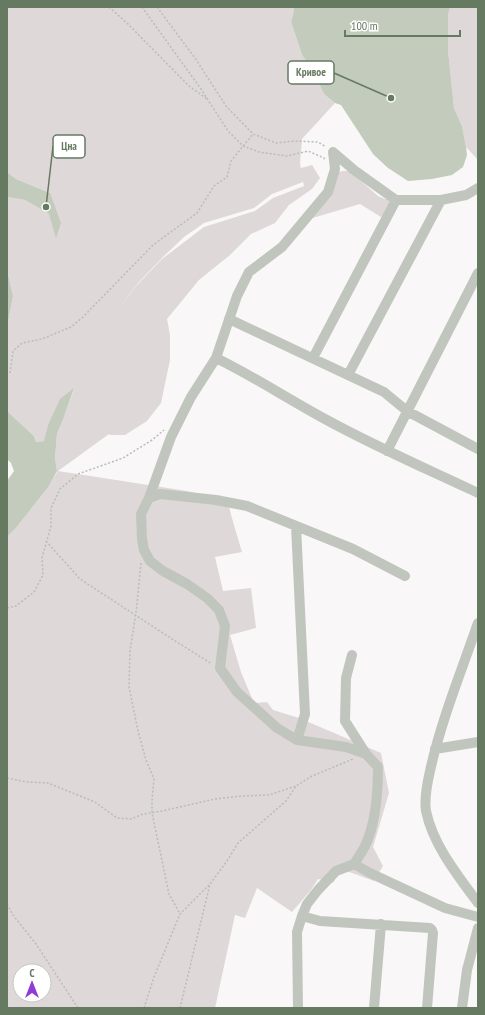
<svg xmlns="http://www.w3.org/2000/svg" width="485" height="1015" font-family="'PT Sans Narrow',sans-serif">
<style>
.green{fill:#dfd8d9;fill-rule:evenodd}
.water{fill:#c3cbbd}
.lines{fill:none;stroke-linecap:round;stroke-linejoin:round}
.path{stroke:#b8bdb7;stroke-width:1.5;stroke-dasharray:2 2;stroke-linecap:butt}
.minor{stroke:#c0c6be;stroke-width:10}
.leader{fill:none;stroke:#667961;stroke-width:1.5}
.callout-dot{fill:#667961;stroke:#fff;stroke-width:1.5}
.callout{fill:#fff;stroke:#667961;stroke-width:1.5}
.callout-label{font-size:11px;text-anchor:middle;font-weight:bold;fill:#667961}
</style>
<rect width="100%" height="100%" fill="#f9f7f8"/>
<!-- green -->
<path class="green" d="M7,7H293L294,10L291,22L302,55L312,69L324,94L335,103L302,139L300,164L301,168L312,165L320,178L312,189L289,205L275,223L251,234L230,255L199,280L167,319L170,335V360L161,403L147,421L125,435H110L109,434L58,471L187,491L228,500C227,504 240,544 242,552L215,557L223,591L251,588L256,628L230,635L241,672L254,703L267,702L273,710L299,718L381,753L389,793L373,847L383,866L374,881L341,869L333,883L328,881L318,879L311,890L292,912L257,888L245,918L235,915L215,1008H7V537L16,528L49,486L57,472L55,458L57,434L64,417L74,389L48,425L45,441L36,442L34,436L7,411V328L13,296L7,270V197L25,200L49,214L50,193L16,179L7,172ZM302,177L304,186L273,198L255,211L204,227L162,259L137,285L116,312L138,283L163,257L184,237L204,223L254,208L272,194L303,182ZM20,971H44V995H20Z
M450,7H478V160L466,147L462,126L454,108L448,50V15Z
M343,171H348L352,173L378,196L385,199H395V203L381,217L360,204L306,220L335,176L339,172Z"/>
<!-- water -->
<path class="water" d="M293,7H450L448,15V50L454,108L462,126L466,147L467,155L463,167L452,175L432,179L408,181L388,168L373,154L341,105L335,103L324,94L312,69L302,55L291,22L294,10Z
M7,172L16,179L50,193L61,223L56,238L49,214L25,200L7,197Z
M7,270L13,296L7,328Z
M74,388L64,417L57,434L55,458L57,471L49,486L16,528L7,537V481L14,471L11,463L7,459V411L34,436L36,442L44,441L48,425L60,399Z"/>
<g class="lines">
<!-- path -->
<path class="path" d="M109,7L128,24L189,86L207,99
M142,7L201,89L228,131L243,146L259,152L287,156L308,151L324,158L325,160
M157,7L195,58L226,106L253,134L276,143L295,141L318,142L326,147
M10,373L13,351L22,343L42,339L71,327L83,317L153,245L197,213L214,186L227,177L231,161L253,134
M46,541L80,579L172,639L212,664
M141,563L136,613L130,650L129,687L138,731L146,760L154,779L152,800V813L169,894L180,914
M7,608L16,606L34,592L43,575L42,558L51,526V508L60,489L78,474L123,458L152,440L164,430
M7,778L27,782L48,783L95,802L117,818L131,819L143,814L162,811L215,799L242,796L269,795L296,786
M7,904L13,915L36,944L78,1008
M144,1008L154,977L180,914L209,885
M180,1008L210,884L227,861L238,843L286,801L296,786L312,776L353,759"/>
<!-- minor -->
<path class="minor" d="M333,152L335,169L328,192L282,247L249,272L237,296L216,358L191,397L171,437L149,498L141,514L142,539L144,550L150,561L163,571L187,584L207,598L219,610L225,626L220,668L237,692L277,728L297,740L346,747L366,754L378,767C378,792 376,823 365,846C362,852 358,858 354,864L370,873L445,908L478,917
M333,152L354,170L396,200H441L466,195L478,188
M229,319L384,392L407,411L478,449
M216,358C253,376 288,399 325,419C374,446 427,469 478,493
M313,358L396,200
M348,375L441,200
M387,451L478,273
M149,498L160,494L216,500L247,506L353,549L405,576
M296,526L305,714L297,740
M478,623C461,672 441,721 430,771C427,784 424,798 426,811C433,845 458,876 478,903
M352,655L346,678L345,721L366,754
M435,749L478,742
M302,916L320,921L430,928L432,930L433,933L427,1008
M298,1008L297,932L302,916L307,904L318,890L336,871L354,864
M374,1008L381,924
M462,1008L467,970L478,928"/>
</g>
<!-- callouts -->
<path class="leader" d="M391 98L334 73M46 207L53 146"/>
<g class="callout-dot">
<circle cx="391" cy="98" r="4"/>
<circle cx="46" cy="207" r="4"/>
</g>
<g class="callout">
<rect x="288" y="61" width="46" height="23" rx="4"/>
<rect x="53" y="135" width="32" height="23" rx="4"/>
</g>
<g class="callout-label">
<text x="311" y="76">Кривое</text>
<text x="69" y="150">Цна</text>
</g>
<!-- border -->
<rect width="485" height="1015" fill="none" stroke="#667961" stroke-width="16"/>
<!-- north arrow -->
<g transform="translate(32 983)"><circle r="19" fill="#ffffff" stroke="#c2c9c0"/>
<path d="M0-3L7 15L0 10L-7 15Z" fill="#913ad6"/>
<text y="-6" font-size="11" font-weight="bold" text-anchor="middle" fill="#667961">С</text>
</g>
<!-- scale -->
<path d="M345 30v6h115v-6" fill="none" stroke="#667961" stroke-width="2"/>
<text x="351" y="30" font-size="12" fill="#667961" stroke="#ffffff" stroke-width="3" paint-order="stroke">100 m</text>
</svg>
